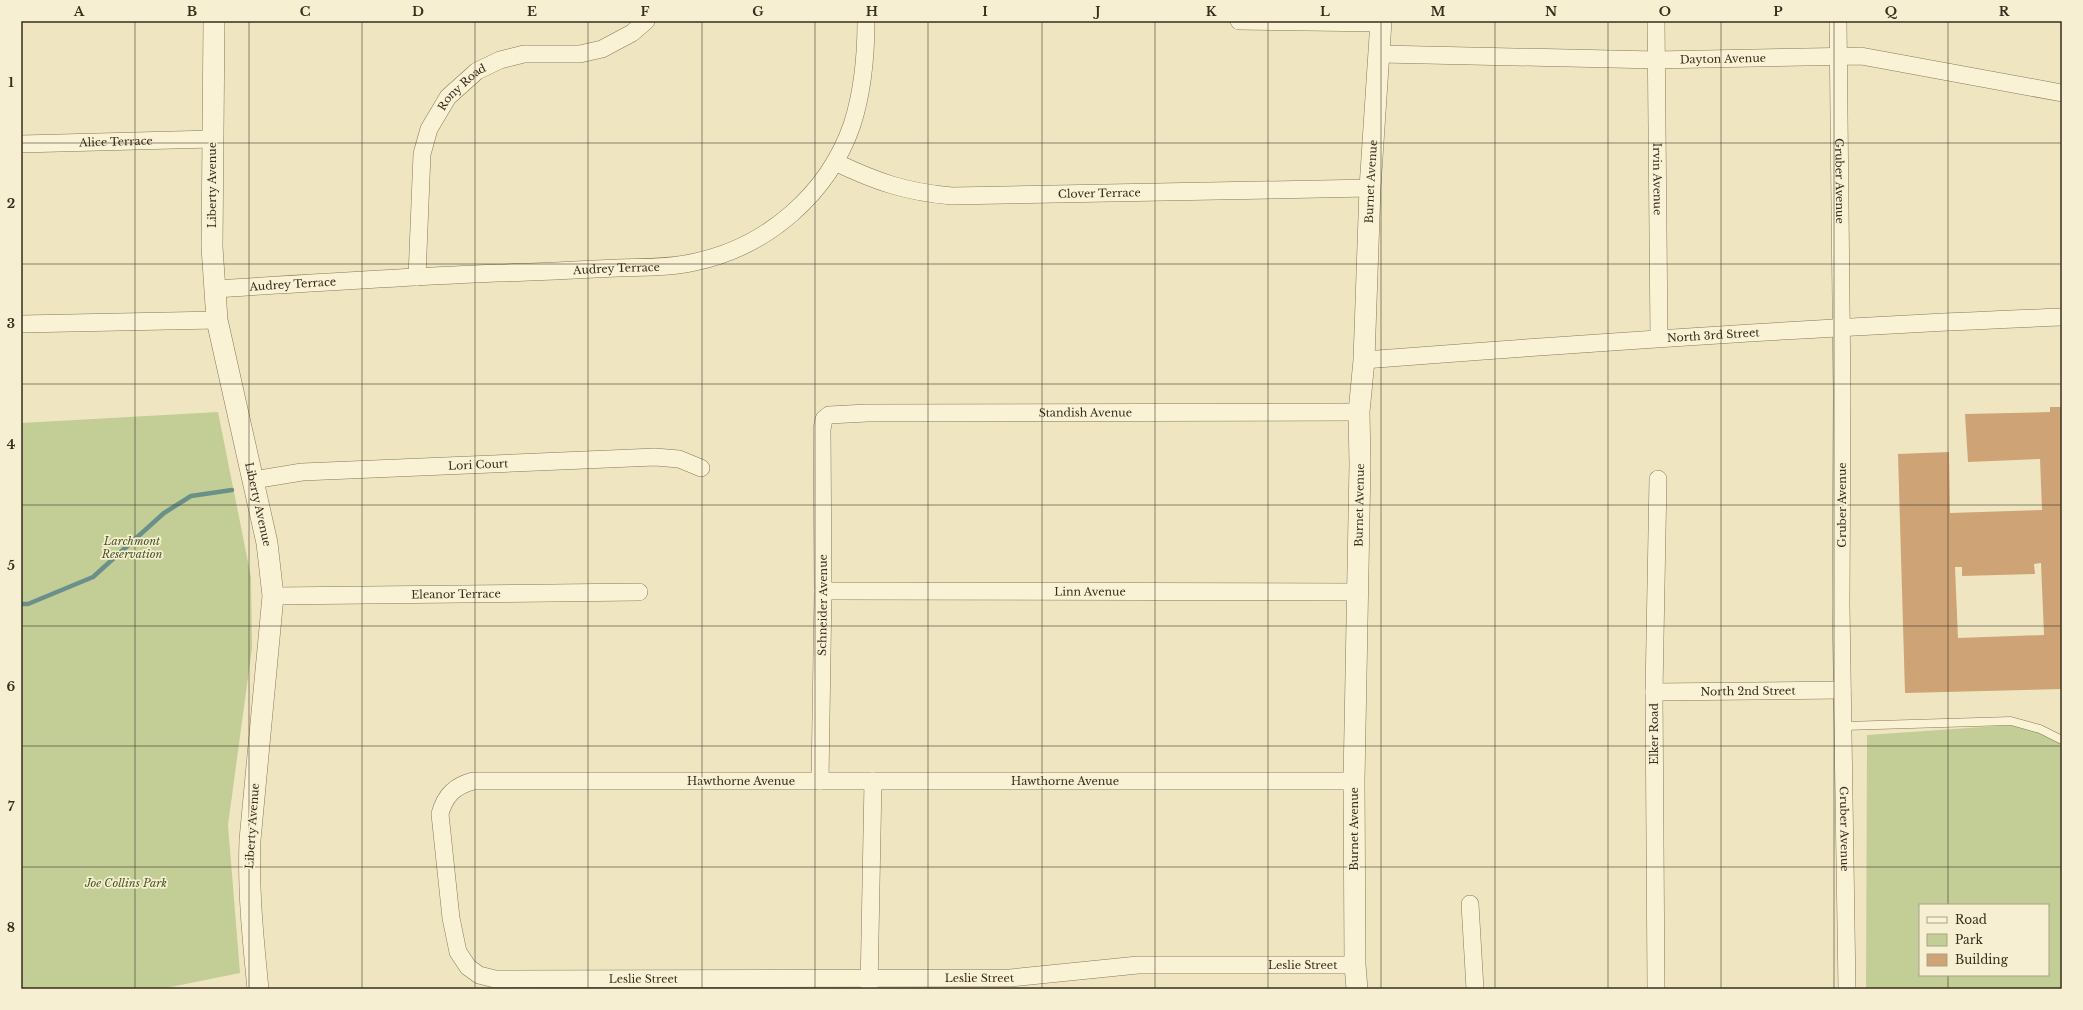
<svg xmlns="http://www.w3.org/2000/svg" width="2083" height="1010" font-family="'Libre Baskerville',serif">
<style>
.green{fill:#c2ce95;fill-rule:evenodd}
.lines{fill:none;stroke-linecap:round;stroke-linejoin:round}
.stream{stroke:#6b908a;stroke-width:4.5}
.building{fill:#cea376;fill-rule:evenodd}
.service-casing{stroke:#897758;stroke-width:9}
.minor-casing{stroke:#897758;stroke-width:18}
.tertiary-casing{stroke:#897758;stroke-width:22}
.service{stroke:#faf2d5;stroke-width:8}
.minor{stroke:#faf2d5;stroke-width:17}
.tertiary{stroke:#faf2d5;stroke-width:21}
.grid{fill:none;stroke:#392d1d;stroke-width:1;stroke-opacity:0.55}
.labels{text-anchor:middle;stroke-width:3.5;stroke-linejoin:round;paint-order:stroke}
.street-label{font-size:11px;fill:#392d1d;stroke:#f6efd1}
.park-label{font-size:11px;font-style:italic;fill:#445623;stroke:#f6efd1}
.neatline{fill:none;stroke:#392d1d;stroke-width:1.5}
.grid-label{font-size:13px;text-anchor:middle;font-weight:bold;fill:#392d1d}
</style>
<rect width="100%" height="100%" fill="#efe6c1"/>
<!-- green -->
<path class="green" d="M218,412L251,577L252,648L228,825L240,973L161,989H21V423Z
M2026,724L2062,744V989H1866L1867,735ZM1920,905H2048V975H1920Z"/>
<g class="lines">
<!-- stream -->
<path class="stream" d="M21,604H28L93,577L164,513L191,496L232,490"/>
</g>
<!-- building -->
<path class="building" d="M2050,407H2062V689L1905,693L1898,454L1949,452L1950,513L2042,510L2040,459L1968,462L1965,414L2050,412ZM2041,563L2044,635L1958,638L1955,567H1962V576L2035,574L2034,564Z"/>
<g class="lines">
<defs>
<path id="service" d="M1844,726L2011,721L2040,729L2062,740"/>
<g id="minor">
<path d="M1239,21L1381,23"/>
<path id="s1" d="M1656,21L1659,337"/>
<path id="s2" d="M1838,21L1842,393L1841,606L1847,989"/>
<path id="s3" d="M1381,54L1656,60L1861,56L2062,93"/>
<path id="s4" d="M21,144L212,139"/>
<path id="s5" d="M835,162C877,182 906,192 952,196L1370,188"/>
<path id="s6" d="M417,277L422,154L429,129L448,97L477,71L500,60L524,54H580L602,49L632,33L646,21"/>
<path id="s7" d="M215,289C309,283 403,277 497,273C538,272 578,270 618,268C644,267 670,268 695,262C767,247 828,194 852,125C863,91 866,56 866,21"/>
<path d="M21,324L217,320"/>
<path id="s8" d="M1364,360C1597,342 1829,326 2062,317"/>
<path id="s9" d="M253,480L302,472L655,457L679,459L701,468"/>
<path id="s10" d="M823,591L1358,592"/>
<path id="s11" d="M273,596L639,592"/>
<path id="s12" d="M1654,692L1842,690"/>
<path id="s13" d="M820,781L823,591L822,429L824,419L829,415L867,413L1359,412"/>
<path id="s14" d="M1354,781H473C455,786 445,795 440,814L451,918L458,952L468,967L479,975L495,979L1010,978L1138,965H1355"/>
<path d="M1470,904L1475,989"/>
<path d="M869,989L873,781"/>
<path d="M1656,989L1654,692L1658,479"/>
</g>
<g id="tertiary">
<path id="s15" d="M214,21L212,247L217,320L267,543L273,596L250,840C248,890 253,939 258,989"/>
<path id="s16" d="M1357,989L1355,965L1354,781L1360,464L1359,412L1364,360L1370,188L1381,21"/>
</g>
</defs>
<!-- service casing -->
<use href="#service" class="service-casing"/>
<!-- minor casing -->
<use href="#minor" class="minor-casing"/>
<!-- tertiary casing -->
<use href="#tertiary" class="tertiary-casing"/>
<!-- service -->
<use href="#service" class="service"/>
<!-- minor -->
<use href="#minor" class="minor"/>
<!-- tertiary -->
<use href="#tertiary" class="tertiary"/>
</g>
<!-- grid -->
<path class="grid" d="M135,21V989M249,21V989M362,21V989M475,21V989M588,21V989M702,21V989M815,21V989M928,21V989M1042,21V989M1155,21V989M1268,21V989M1381,21V989M1495,21V989M1608,21V989M1721,21V989M1834,21V989M1948,21V905M21,143H2062M21,264H2062M21,384H2062M21,505H2062M21,626H2062M21,746H2062M21,867H2062M1948,975V989"/>
<g class="labels">
<!-- street labels -->
<g class="street-label">
<text dy="4" stroke="none"><textPath href="#s3" startOffset="342">Dayton Avenue</textPath></text>
<text dy="4" stroke="none"><textPath href="#s6" startOffset="203">Rony Road</textPath></text>
<text dy="4" stroke="none"><textPath href="#s4" startOffset="95">Alice Terrace</textPath></text>
<text dy="4" stroke="none"><textPath href="#s1" startOffset="158">Irvin Avenue</textPath></text>
<text dy="4" stroke="none"><textPath href="#s16" startOffset="808">Burnet Avenue</textPath></text>
<text dy="4" stroke="none"><textPath href="#s2" startOffset="160">Gruber Avenue</textPath></text>
<text transform="translate(212 185) rotate(-90)" y="4">Liberty Avenue</text>
<text dy="4" stroke="none"><textPath href="#s5" startOffset="270">Clover Terrace</textPath></text>
<text dy="4" stroke="none"><textPath href="#s7" startOffset="402">Audrey Terrace</textPath></text>
<text dy="4" stroke="none"><textPath href="#s7" startOffset="78">Audrey Terrace</textPath></text>
<text dy="4" stroke="none"><textPath href="#s8" startOffset="350">North 3rd Street</textPath></text>
<text dy="4" stroke="none"><textPath href="#s13" startOffset="625">Standish Avenue</textPath></text>
<text dy="4" stroke="none"><textPath href="#s9" startOffset="226">Lori Court</textPath></text>
<text dy="4" stroke="none"><textPath href="#s15" startOffset="488">Liberty Avenue</textPath></text>
<text dy="4" stroke="none"><textPath href="#s16" startOffset="484">Burnet Avenue</textPath></text>
<text transform="translate(1842 505) rotate(-90)" y="4">Gruber Avenue</text>
<text dy="4" stroke="none"><textPath href="#s10" startOffset="267">Linn Avenue</textPath></text>
<text dy="4" stroke="none"><textPath href="#s11" startOffset="183">Eleanor Terrace</textPath></text>
<text dy="4" stroke="none"><textPath href="#s13" startOffset="176">Schneider Avenue</textPath></text>
<text dy="4" stroke="none"><textPath href="#s12" startOffset="94">North 2nd Street</textPath></text>
<text transform="translate(1654 734) rotate(-90)" y="4">Elker Road</text>
<text x="741" y="785">Hawthorne Avenue</text>
<text x="1065" y="785">Hawthorne Avenue</text>
<text transform="translate(252 826) rotate(-86)" y="4">Liberty Avenue</text>
<text transform="translate(1354 829) rotate(-90)" y="4">Burnet Avenue</text>
<text dy="4" stroke="none"><textPath href="#s2" startOffset="808">Gruber Avenue</textPath></text>
<text dy="4" stroke="none"><textPath href="#s14" startOffset="1926">Leslie Street</textPath></text>
<text dy="4" stroke="none"><textPath href="#s14" startOffset="1602">Leslie Street</textPath></text>
<text dy="4" stroke="none"><textPath href="#s14" startOffset="1266">Leslie Street</textPath></text>
</g>
<!-- park labels -->
<g class="park-label">
<text x="132" y="545">Larchmont<tspan x="132" dy="13">Reservation</tspan></text>
<text x="126" y="887">Joe Collins Park</text>
</g>
</g>
<!-- border -->
<rect width="2083" height="1010" fill="none" stroke="#f6efd1" stroke-width="44"/>
<!-- legend -->
<rect x="1919" y="904" width="130" height="72" fill="#f6efd1" stroke="#aaa189"/>
<rect x="1927" y="917" width="20" height="6" fill="#faf2d5" stroke="#aaa189"/>
<text x="1955" y="924" font-size="12" fill="#392d1d">Road</text>
<rect x="1927" y="934" width="20" height="12" fill="#c2ce95" stroke="#aaa189"/>
<text x="1955" y="944" font-size="12" fill="#392d1d">Park</text>
<rect x="1927" y="954" width="20" height="12" fill="#cea376" stroke="#aaa189"/>
<text x="1955" y="964" font-size="12" fill="#392d1d">Building</text>
<rect x="22" y="22" width="2039" height="966" class="neatline"/>
<g class="grid-label">
<text x="79" y="16">A</text>
<text x="192" y="16">B</text>
<text x="305" y="16">C</text>
<text x="418" y="16">D</text>
<text x="532" y="16">E</text>
<text x="645" y="16">F</text>
<text x="758" y="16">G</text>
<text x="872" y="16">H</text>
<text x="985" y="16">I</text>
<text x="1098" y="16">J</text>
<text x="1211" y="16">K</text>
<text x="1325" y="16">L</text>
<text x="1438" y="16">M</text>
<text x="1551" y="16">N</text>
<text x="1665" y="16">O</text>
<text x="1778" y="16">P</text>
<text x="1891" y="16">Q</text>
<text x="2004" y="16">R</text>
<text x="11" y="87">1</text>
<text x="11" y="208">2</text>
<text x="11" y="328">3</text>
<text x="11" y="449">4</text>
<text x="11" y="570">5</text>
<text x="11" y="691">6</text>
<text x="11" y="811">7</text>
<text x="11" y="932">8</text>
</g>
</svg>
